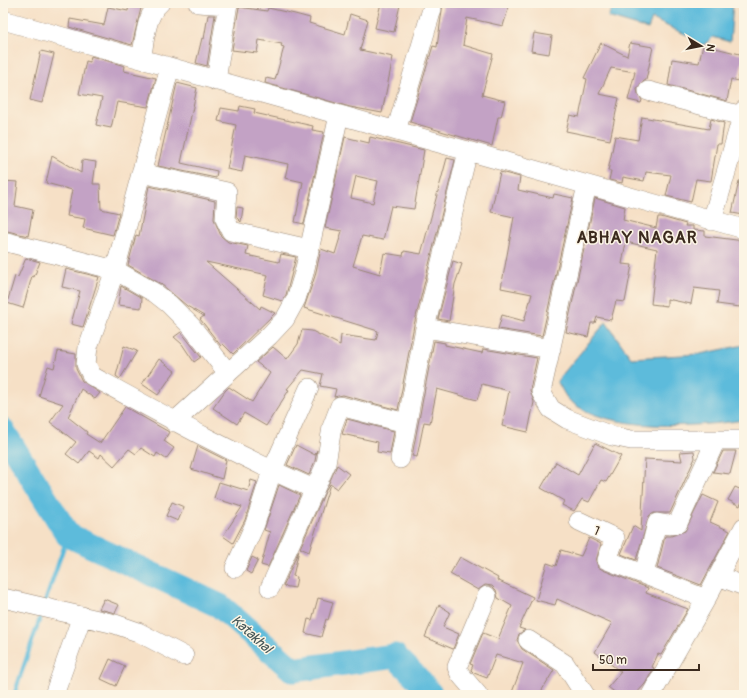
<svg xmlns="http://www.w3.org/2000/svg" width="747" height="698" font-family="Pangolin,sans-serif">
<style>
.water{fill:#5dbbdb;stroke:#4c727c}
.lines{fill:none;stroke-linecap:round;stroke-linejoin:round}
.stream{stroke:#5dbbdb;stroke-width:4}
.river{stroke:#5dbbdb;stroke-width:25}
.building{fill:#c3a2c5;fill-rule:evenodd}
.minor-casing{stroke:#988572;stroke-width:20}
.minor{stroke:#fff;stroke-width:19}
.labels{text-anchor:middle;stroke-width:3;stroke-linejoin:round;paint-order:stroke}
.street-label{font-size:13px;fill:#3b2a1e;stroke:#fcf5e5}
.water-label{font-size:14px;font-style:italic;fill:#455657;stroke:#fcf5e5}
.district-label{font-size:17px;font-weight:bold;letter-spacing:1px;fill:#3b2a1e;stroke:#fcf5e5}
</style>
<rect width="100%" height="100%" fill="#fcf5e5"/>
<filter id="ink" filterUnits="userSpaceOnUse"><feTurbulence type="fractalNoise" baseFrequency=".025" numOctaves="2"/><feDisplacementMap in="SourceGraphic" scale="8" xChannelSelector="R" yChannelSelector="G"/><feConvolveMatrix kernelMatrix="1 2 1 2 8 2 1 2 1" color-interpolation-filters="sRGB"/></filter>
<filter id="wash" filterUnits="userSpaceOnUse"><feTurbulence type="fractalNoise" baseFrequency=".012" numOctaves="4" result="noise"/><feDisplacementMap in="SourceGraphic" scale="16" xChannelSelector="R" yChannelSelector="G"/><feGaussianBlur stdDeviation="0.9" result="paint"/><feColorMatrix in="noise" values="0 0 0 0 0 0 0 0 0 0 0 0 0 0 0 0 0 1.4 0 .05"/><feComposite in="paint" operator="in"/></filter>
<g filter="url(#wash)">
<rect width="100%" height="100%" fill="#f6e0c6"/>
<!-- water -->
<path class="water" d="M614,3H733L730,42L713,37L705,44L699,45L689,36L652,19L648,29L608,17Z
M606,322L631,358L700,354L744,345V420C697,427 609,433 570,401C565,397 561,387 557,381Z"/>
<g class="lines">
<!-- stream -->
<path class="stream" d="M45,602L68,535
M14,695L42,612"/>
<!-- river -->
<path class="river" d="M3,431L68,535L220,606L293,670L395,656L416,677L431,695"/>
</g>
<g id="blocks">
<!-- building -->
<path class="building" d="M129,3L142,4L132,45L69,27L70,19L104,25L108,7L128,11Z
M381,3L400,5L394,32L375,28Z
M443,3H510L503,26L467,18L463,45L493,54L482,95L505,101L501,117H498L492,146L410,122L433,46L437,47Z
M239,7L267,11L268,8L295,14L310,18L309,23L345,34L350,14L368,20L360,50L393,57L382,113L350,107L265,83L266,78L275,80L284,47L281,46L282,44L259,40L257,53L232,50Z
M208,15H215L207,66L196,63L202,38L204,39Z
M534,33L552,36L549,54L531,51Z
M601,43L627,56L630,43L653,47L646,80L641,83L637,89L638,94L642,100L641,103L628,100L635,72L611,68L599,94L619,98L610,140L566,131L570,115L579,117L587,79L584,78Z
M703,45L744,55L738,81L731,79L727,101L668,85L672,59L699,63Z
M41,51L54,54L42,103L30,100Z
M91,56L125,66L124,71L156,78L148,107L117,102L111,128L96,125L102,98L79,94L86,61L90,62Z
M177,83L197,88L181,163L217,171L216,178L158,166Z
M240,106L255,109L254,113L313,126L312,130L324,132L304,224L295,222L303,182L285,178L288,164L245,155L242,172L227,169L236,125L218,121L221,108L239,111Z
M642,117L709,129L711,119L724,123L721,144H717L711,181L696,179L691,202L666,196L671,175L646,172L644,181L623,177L622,183L609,180L611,171H608L615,136L638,140Z
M345,137L369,143L370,137L424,150L414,209L391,206L383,240L362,236L353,266L380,274L384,253L403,256L404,251L421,254L447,158L455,160L414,325L398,410L343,395L334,397L336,389L320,386L323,374L303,370L287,389L289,390L266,426L244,413L237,424L213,408L225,391L229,387L252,402L270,373L256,362L273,347L287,359L298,344L302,330L312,331L340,345L341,335L376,340L378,331L304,308L315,276L321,249L335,254L342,231L325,228ZM356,176L378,181L373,203L351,198Z
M52,156L81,173L82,160L96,162L93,184H100L101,209L119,213L113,235L83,228L85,219L67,216L72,190L46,183Z
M500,172L520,177L518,190L553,198L554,194L573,198L542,336L498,329L502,315L524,321L532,294L501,288L514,217L491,212Z
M3,181L18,182L15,206L33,210L28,236L3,230Z
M739,181H744V215L732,213Z
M149,186L215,201L214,219L221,236L228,242L248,246L246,255L279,262L281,254L296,257L286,295L282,301L263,295L268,275L206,262L260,309L261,306L275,313L233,354L223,344L221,346L200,319L204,316L187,306L161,284L128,265L136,235L139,236Z
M595,198L625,207L623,220L656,228L658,217H661L686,224L685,226H693V230L705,231V236L744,241V273L740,307L717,304L719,291L694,288L691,304L667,299V306L651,304L657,249L626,242L622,264L632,265L625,302L616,301L611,320L597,317L595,323H591L588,337L566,332Z
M237,207L243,208L241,222L236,217Z
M26,258L40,262L34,277L32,276L23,308L7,303L15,276L18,277Z
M453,261L462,264L455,284L449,321L438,319Z
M66,269L99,277L83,327L71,324L80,291L62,287Z
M121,286L142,298L141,308L118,305Z
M181,332L201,357L194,362L182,344L174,337Z
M434,341L445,343V345L482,353L483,349L537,358L530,390L534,402L528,432L502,426L509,391L482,384L477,400L437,389L430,423L424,422L417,457L412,456Z
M124,346L137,351L120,379L116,376Z
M58,351L76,354V369L82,381L100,393L95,399L81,389L68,417L87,432L86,434L100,443L125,407L169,432L164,441L174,448L166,459L157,453L155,457L141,448L136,454L129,449L114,466L101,454L99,458L89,451L79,464L66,454L76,442L50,422L63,404L39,396L48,366L54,368Z
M159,359L175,371L158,395L142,384Z
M347,419L394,431L390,454L377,452L378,442L342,434Z
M595,443L621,456L606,482L601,480L589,502L582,499L574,511L562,505L564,501L541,488L556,462L578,475Z
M296,445L315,455L317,450L315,461L309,475L287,465Z
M198,446L226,460L222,479L191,469Z
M694,451L695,458L670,513H654L649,516L636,560L621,554L633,526L641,531L645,459L682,461L680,452Z
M723,451H736L730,474L713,472Z
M337,465L349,474L337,489L330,484L309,552L300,548Z
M251,480L257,482L245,520L233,543L223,536L242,507L214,498L219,482L248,491Z
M279,485L300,495L268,567L261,565L270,532L264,530Z
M735,487L744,491V497L740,506L728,500Z
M703,495L718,502L710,522L730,531L701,585L657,568L665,536H671L685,531Z
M172,502L184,507L178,521L166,516Z
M589,538L601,544L596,561L598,567L603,570L648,588L646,593L688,609L661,655L658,654L652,667L654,668L645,684L635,695H618L608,687L621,672L595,652L612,623L557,599L555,605L536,600L547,563L556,566L561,550L581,556Z
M299,550L293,576L297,577L295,588L283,586Z
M252,557L258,560L251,574L246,571Z
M460,557L498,578L497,580L533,597L519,628L525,630L519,634L517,640L522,649L554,670L539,695H511L523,663L496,655L487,678L474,673L471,670L473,665L470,664L483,633L498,639L512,606L498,598L496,590L492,586L485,585L478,590L450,574Z
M318,598L333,602L328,620L326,619L321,637L305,633L308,619L312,620Z
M104,599L119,605L115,613L99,609Z
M439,605L450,612L443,627L459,634L453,649L425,637Z
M110,659L125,666L116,686L101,679Z"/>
</g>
</g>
<g filter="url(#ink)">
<use href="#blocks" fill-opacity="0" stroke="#988572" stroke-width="1"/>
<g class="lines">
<defs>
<path id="minor" d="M198,3L228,5
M3,20L744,229
M141,59C145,42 145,15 160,3
M170,67L115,270L88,347L86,364L92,376C165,416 237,456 314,489
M216,81L228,3
M648,91L742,116
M396,131L432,9
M468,151L425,328L551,349
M141,173L227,192L225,219L231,231L309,249
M587,185L541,392L551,409L567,419L612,436L631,440H744
M712,221L744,110
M3,241L115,270L155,293L169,304L191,326L228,373
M174,422L269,336L285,319L296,299L304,273L339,115
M400,459L425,328
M579,521L615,538L607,560L706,599
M235,568L255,524L272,471L309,388
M644,574L657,523L669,525L678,523L716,440
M718,576L744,586
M270,588L326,464L332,427L340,406L406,423
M3,598L115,624L138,632L184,656
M528,640L565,664L585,695
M54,695L82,616
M478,695L460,674L457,667L487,596
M651,695L706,599L744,527"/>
</defs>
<!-- minor casing -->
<use href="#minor" class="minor-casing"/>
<!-- minor -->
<use href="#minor" class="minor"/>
</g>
</g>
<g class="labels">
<!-- street labels -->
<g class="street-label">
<text transform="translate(597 530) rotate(25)" y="5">1</text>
</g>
<!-- water labels -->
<g class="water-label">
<text transform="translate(252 634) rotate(42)" y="5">Katakhal</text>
</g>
<!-- district labels -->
<g class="district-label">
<text x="637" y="243">ABHAY NAGAR</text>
</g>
</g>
<!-- margin -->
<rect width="747" height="698" fill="none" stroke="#fcf5e5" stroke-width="16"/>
<!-- north arrow -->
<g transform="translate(701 46) rotate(100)" stroke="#fcf5e5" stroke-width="3" paint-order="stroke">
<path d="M0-3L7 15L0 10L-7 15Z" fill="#3b2a1e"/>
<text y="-6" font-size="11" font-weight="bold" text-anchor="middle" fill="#3b2a1e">N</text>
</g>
<!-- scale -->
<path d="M593 664v6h106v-6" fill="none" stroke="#3b2a1e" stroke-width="2"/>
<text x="599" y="664" font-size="12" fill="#3b2a1e" stroke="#fcf5e5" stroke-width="3" paint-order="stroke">50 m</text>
</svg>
